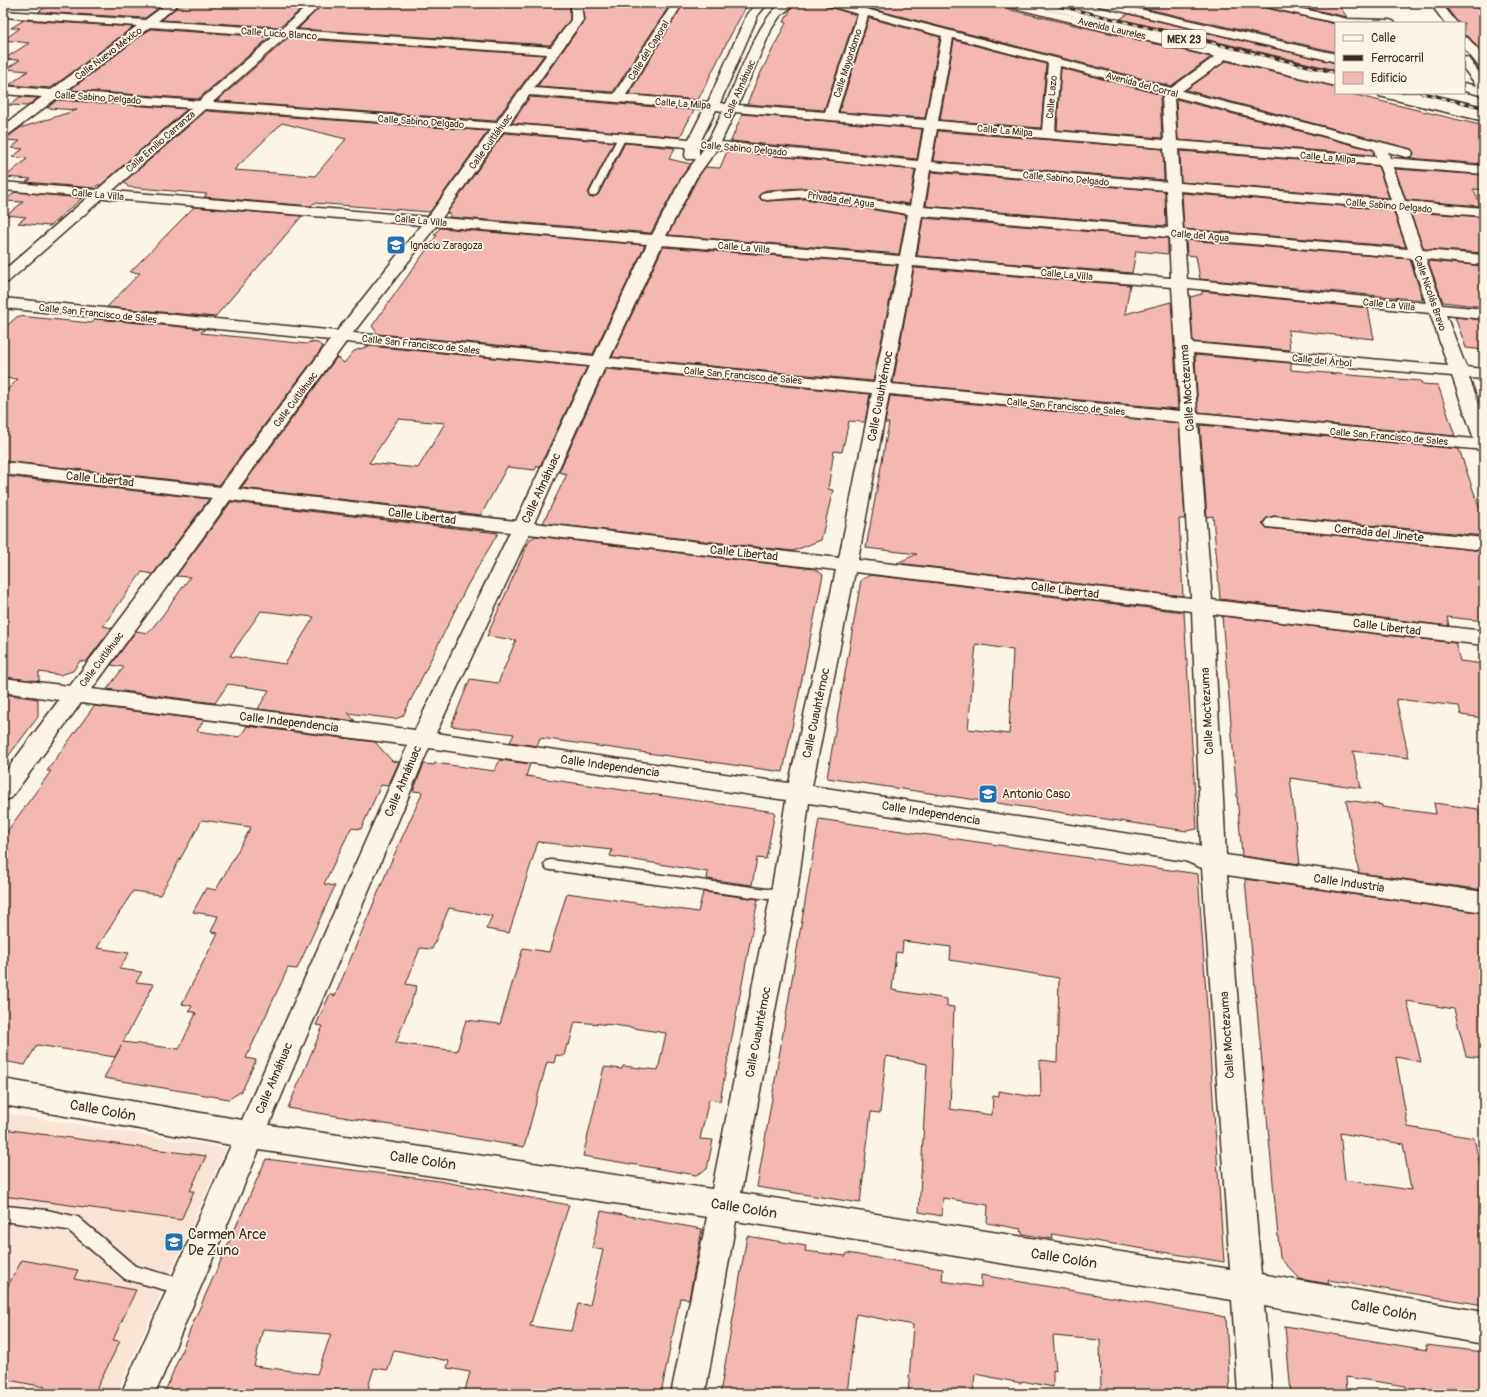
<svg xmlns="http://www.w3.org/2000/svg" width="1487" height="1397" font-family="Pangolin,sans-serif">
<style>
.built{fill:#f9e3d5}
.building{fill:#f3b8af;stroke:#3b2a1e;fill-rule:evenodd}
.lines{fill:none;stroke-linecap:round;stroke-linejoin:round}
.service-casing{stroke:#3b2a1e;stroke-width:3}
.minor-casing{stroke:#3b2a1e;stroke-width:3}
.secondary-casing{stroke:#3b2a1e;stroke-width:3}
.primary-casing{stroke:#3b2a1e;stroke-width:3}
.path{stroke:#3b2a1e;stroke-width:1.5;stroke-dasharray:2.5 1.5;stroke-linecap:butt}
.service{fill:#fcf5e5;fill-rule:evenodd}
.minor{fill:#fcf5e5;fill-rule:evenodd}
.secondary{fill:#fcf5e5;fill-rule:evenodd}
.primary{fill:#fcf5e5;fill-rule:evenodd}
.rail-casing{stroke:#3b2a1e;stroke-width:2.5}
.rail{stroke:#fcf5e5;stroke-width:1.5;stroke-dasharray:5;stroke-linecap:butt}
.labels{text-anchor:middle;stroke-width:3.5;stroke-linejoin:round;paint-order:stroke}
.far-street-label{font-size:10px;fill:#3b2a1e;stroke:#fcf5e5}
.far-poi-label{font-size:10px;fill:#3b2a1e;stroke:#fcf5e5;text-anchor:start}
.shield{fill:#fcf5e5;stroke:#75675a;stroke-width:1}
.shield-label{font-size:11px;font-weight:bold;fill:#3b2a1e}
.street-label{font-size:12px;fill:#3b2a1e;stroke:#fcf5e5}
.poi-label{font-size:12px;fill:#3b2a1e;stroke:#fcf5e5;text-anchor:start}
.near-street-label{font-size:14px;fill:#3b2a1e;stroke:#fcf5e5}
.near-poi-label{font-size:14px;fill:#3b2a1e;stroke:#fcf5e5;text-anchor:start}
</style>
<rect width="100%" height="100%" fill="#fcf5e5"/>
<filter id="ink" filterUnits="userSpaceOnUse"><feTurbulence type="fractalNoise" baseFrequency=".025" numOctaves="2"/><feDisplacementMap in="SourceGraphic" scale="8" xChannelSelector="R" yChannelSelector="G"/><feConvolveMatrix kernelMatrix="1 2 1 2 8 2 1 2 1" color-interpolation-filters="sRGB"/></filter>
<g filter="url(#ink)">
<!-- built -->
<path class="built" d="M3,1113L226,1148L116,1394H3Z"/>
<!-- building -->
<path class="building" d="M52,3H165L145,18L38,12Z
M181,3H309L280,27L162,20Z
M324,3H390L459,7L463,3H570V20L550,45L298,29Z
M583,3H671L613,92L537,87L584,21Z
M684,3H748L727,42L698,100L629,94Z
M797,3H824L826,6L856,15L824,110L747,104L756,82L786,23L784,22L791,9Z
M849,3H981L1211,57L1171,86Z
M1146,3H1256L1258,6L1336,24V52L1139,7Z
M1284,3H1337L1347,17Z
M1444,5L1484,8V55L1469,37L1464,35V23H1458Z
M1128,14L1336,63V70L1120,19Z
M869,18L940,37L925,118L839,112Z
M24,20L133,27L51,88L9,85L28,71L6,69L20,60L4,59L29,43L4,40L20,28H11Z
M150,29L270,37L198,99L70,90Z
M288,38L544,55L495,121L217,101Z
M954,40L1046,64L1041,128L940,120Z
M1226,61L1336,87V93H1347L1484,126V164L1408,158L1412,157L1414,154L1411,149L1186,90Z
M1061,68L1162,95L1160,98L1162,138L1057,130Z
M20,97L38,98L27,106L9,105Z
M530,97L694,110L680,137L512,123Z
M1176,99L1373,150L1374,155L1178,140Z
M57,100L187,109L101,185H98L94,188L26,182L31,179L5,177L27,159L12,157L23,149L11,148L20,141L3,140V137L9,136L20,128L77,110L47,108Z
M206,111L488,131L430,212L314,203L311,206L204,197L207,194L128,187L124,182ZM282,123L346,139L315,176L234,170Z
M742,114L922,129L917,159L731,141Z
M938,131L1163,149L1164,180L933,161Z
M504,133L614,142L588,193L590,198L598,195L625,143L675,148L669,159L691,164L681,177L651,233L449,217L451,214L447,213Z
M727,151L915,170L909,204L805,188L767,190L762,192L759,195L761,200L767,201L805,199L906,215L899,254L668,235L697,179L705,167L720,168Z
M1180,151L1378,166L1389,198L1181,182Z
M1395,169L1484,175V190L1473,189L1481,206L1406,200Z
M931,172L1165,191L1166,226L926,206Z
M15,192L82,198L50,226L18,223L26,217L7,215L23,202L5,201Z
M1182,193L1393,210L1406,247L1184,229Z
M194,207L302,216L215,317L107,307L140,273L130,272Z
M1410,212L1484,217V253L1424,249Z
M923,218L1168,238V254L1136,251L1132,273L917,256Z
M440,228L645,245L593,354L378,334L372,326L437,235H434Z
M1186,240L1410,259L1423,300L1200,279L1196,256L1187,255Z
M663,247L897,265L873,381L612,357Z
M1428,261L1484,266V307L1443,302Z
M914,268L1130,285L1125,314L1171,302L1178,409L893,383Z
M1202,291L1368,308L1374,339L1288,330L1290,350L1193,342L1190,297L1202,294Z
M18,316L91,323L95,319L205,329L201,333L307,344L309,342L318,343L323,347L219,485L3,461V394L18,379L3,378V329Z
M1455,317L1484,320V350L1466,348Z
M369,346L587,367L539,468L537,466L535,470L507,467L481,515L241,488L337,357L344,363L354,351ZM398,419L445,423L418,468L369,463Z
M1195,355L1291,363V370L1421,381L1422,384L1438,385L1455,436L1198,412Z
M606,369L870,394L865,422L849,421L842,452L834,451L828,489L833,490L821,540L793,551L543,523L567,474L559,472Z
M890,396L1179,423L1185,519H1179L1183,596L897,563L917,554L866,548L889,423H885Z
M1200,425L1459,449L1479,507L1484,508V536L1274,516L1267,518L1262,523L1267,528L1484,551V621L1447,617L1449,626L1220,599L1213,516L1207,517Z
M3,476L209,499L153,574L142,572L103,626L112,628L86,662L80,661L73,671L60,675L39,672V681L3,677Z
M231,502L498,533L467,586L403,716L395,719L348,713L355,721L258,709L269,690L228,684L215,703L107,689L124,667L111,665L136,631L148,633L162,616L190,577L176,576ZM261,611L314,617L285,664L230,656Z
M536,536L815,569L823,575L783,772L540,738L537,746L510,742L514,734L451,726L470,679L498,683L516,640L487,636L530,539Z
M870,575L1184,612L1197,829L1187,831L827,778L861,580ZM976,644L1013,650L1009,734L968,729Z
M1222,616L1455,643L1460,661L1484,664V718L1461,715L1459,706L1396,699L1409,758L1353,751L1361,788L1290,778L1300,864L1242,856Z
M3,694L38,699V717L3,763Z
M94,706L204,720L197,731L240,737L247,726L375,742L392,761L399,762L388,786L381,785L361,829L351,828L324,884L335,886L297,969L288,968L246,1058L256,1060L242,1091L229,1099L104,1078L121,1046L115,1057L37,1045L25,1065L3,1061V837L51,771H47ZM202,820L251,827L216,890L206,888L193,912L218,916L211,932L218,933L182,1004L192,1006L189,1011L196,1013L179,1049L123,1042L154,984L136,982L142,972L119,969L129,953L97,948L133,891L160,895Z
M500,760L530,764L526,776L775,812L766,859L757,858L752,885L707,879L708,872L610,856L612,850L538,842L509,933L486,929L492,916L449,908L432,949L420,948L406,984L417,986L396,1043L457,1051L466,1020L500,1024L523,948L549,952L567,893L698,912L703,892L758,899L720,1101L709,1099L700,1139L713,1140L707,1169L696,1175L583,1156L604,1067L622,1069L623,1066L658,1070L666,1033L614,1025L575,1022L569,1045L567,1044L564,1056L556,1055L554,1063L547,1062L524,1147L288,1108L323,1026L316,1025L330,994L335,996L390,864L421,796L422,792L413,791L424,764L434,765L435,763L494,771Z
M1346,800L1382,805V807L1436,814L1434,803L1478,809L1481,819L1484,820V890L1359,873Z
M819,819L1198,874L1224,1262L1052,1234L1053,1239L1022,1234L1021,1229L987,1223L988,1205L943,1198L942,1216L919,1212L927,1064L886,1056L880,1113L871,1112L860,1203L757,1187ZM903,941L951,947L950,960L1059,978L1057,1062L1040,1060L1041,1097L1034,1096V1097L999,1091V1097L993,1096L992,1115L950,1109L954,1007L947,1006V999L892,990L896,952L902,953Z
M1245,879L1484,913V1058L1466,1056L1454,1009L1407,1001L1421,1062L1396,1057L1408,1127L1474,1138L1484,1184V1305L1328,1280L1329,1284L1300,1279L1280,1258ZM1340,1133L1403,1144L1411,1190L1345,1180Z
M3,1129L206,1156L190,1191H194L181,1220L3,1196Z
M266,1159L439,1181L569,1205L530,1326L571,1331L578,1304L590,1305L603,1250L592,1248L601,1211L702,1229L689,1299L680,1298L661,1394H464L470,1372L447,1368L449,1361L394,1350L388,1370L374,1368L369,1384L368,1394H164L193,1323ZM263,1329L331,1334L317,1374L254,1366Z
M747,1236L806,1246L805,1251L846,1256L847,1253L943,1269L942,1281L981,1287V1275L1226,1317L1230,1394H1110L1101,1392L1100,1340L1053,1336L1056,1371L1053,1370V1387L1022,1381L1021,1383L975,1374L973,1394H908L913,1325L856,1314L847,1394H720Z
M22,1260L78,1270L74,1279L136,1290L113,1340L120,1341L94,1394H42L45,1387L3,1379V1295Z
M1285,1326L1427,1350L1426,1345L1484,1352V1394H1407L1406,1386L1346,1377L1347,1394H1291Z"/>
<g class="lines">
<defs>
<path id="service" d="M619,135H622L626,137L597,194L593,196H590L589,194Z
M551,860L767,889L784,888L789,889L791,893L789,897L767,899L551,870L546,869L544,865L546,861Z
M6,1206L47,1210L78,1217L135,1266L190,1281L193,1287L190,1293L184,1295L125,1279L68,1230L3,1221V1207Z"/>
<path id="minor" d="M168,3H180L158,21L281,29L311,3H323L294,30L551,47L571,20V3H581L583,20L534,88L614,94L673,3H683L626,95L708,102L747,14L757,3H768L758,15L720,103L726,104C736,82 762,10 784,3C787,2 793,3 796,3L780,16L772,28L738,105L825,112L858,14L826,5L825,3H843L1171,88L1213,58L1215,52H1223L1225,59L1223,62L1182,91L1411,150L1413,153L1411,156L1406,157L1388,152L1390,158L1484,166V174L1393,167L1405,201L1484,208V216L1408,210L1423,250L1484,255V265L1426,259L1442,305L1484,309V319L1446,315L1466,367L1484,369V379L1469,378L1484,417V450L1198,423L1212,600L1484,631V645L1213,614L1226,855L1484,892V912L1227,875L1261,1274L1484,1312V1344L1264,1306L1272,1394H1238L1232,1300L736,1221L705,1394H671L707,1217L259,1150L155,1394H121L231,1145L3,1105V1079L242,1120L408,745L81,703L11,798L3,801V775L59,700L3,692V678L70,686L212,498L3,474V462L220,487L330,340L3,308V298L337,331L421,225L103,198L8,282L3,284V271L88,197L3,190V182L97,190L191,108L57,98L8,135L3,136V126L42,97L3,94V86L51,90L137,26L3,17V11L145,20ZM868,16L942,36L926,120L837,113ZM150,27L274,36L199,101L66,91ZM287,36L547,54L496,123L213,102ZM953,38L1048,63L1042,130L938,121ZM1060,66L1165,94L1162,98L1164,140L1055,131ZM529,95L704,109L689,139L509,124ZM1176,97L1374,149L1376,157L1177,141L1174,98ZM205,109L491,130L428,217L112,191ZM716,110L723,111L708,141L701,140ZM735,112L924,128L918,161L721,142ZM937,129L1164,148L1166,182L931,162ZM503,131L686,147L685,156L687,159H696L682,178L652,235L442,218ZM699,148H704L699,155ZM717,149L917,169L910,206L805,189L767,192L762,193L760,196L762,199L767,200L805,197L908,214L900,256L666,236L696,178ZM1178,149L1379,165L1391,200L1180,183ZM930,170L1166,190L1168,228L924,207ZM1180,191L1394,209L1408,249L1183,230ZM922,216L1169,237L1171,278L915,257ZM436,226L647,244L594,356L353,333ZM1184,238L1411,258L1426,303L1187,279ZM662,245L899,264L874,383L610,358ZM913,266L1172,287L1180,411L891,384ZM1188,288L1430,313L1448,366L1192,343ZM346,342L589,366L516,521L238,489ZM1193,353L1452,376L1474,439L1197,413ZM605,367L872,393L839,558L534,523ZM889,394L1180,422L1191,598L858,560ZM230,500L510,532L415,730L92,689ZM529,534L836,570L789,783L436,733ZM855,572L1192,611L1201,847L1189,843L812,786ZM429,748L786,800L771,893L712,1189L269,1125ZM809,803L1185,861L1202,868L1230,1269L741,1193L797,893Z
M1121,3H1134L1125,10H1117L1115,8Z
M1257,3H1277L1348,19L1389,20L1393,21L1395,23H1337L1258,5Z
M1430,3H1441L1457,23H1445Z
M1464,37L1468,38L1484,57V69L1480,68L1464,48Z
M1464,57L1468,58L1484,79V91L1480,90L1464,69Z
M1274,517L1484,538V550L1267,527L1264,523L1267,519Z"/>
<path id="secondary" d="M1001,3H1020L1336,78V86L1006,6Z
M1094,3H1113L1336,54V62L1099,6Z
M1464,83L1484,88V96L1464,91Z
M1377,93H1399L1484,113V121L1379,96Z"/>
<path id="primary" d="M1028,3H1047L1336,72V80L1033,6Z
M1402,93H1424L1484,107V115L1404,96Z"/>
</defs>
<!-- service casing -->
<use href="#service" class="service-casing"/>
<!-- minor casing -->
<use href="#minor" class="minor-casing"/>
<!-- secondary casing -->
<use href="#secondary" class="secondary-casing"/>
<!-- primary casing -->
<use href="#primary" class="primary-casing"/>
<!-- path -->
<path class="path" d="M1356,93L1365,95"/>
<!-- service -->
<use href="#service" class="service"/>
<!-- minor -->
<use href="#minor" class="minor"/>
<!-- secondary -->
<use href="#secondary" class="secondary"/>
<!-- primary -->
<use href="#primary" class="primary"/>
<defs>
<path id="rail" d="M1046,3L1336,73
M1421,93L1484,108"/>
</defs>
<!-- rail casing -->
<use href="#rail" class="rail-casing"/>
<!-- rail -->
<use href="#rail" class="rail"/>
</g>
</g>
<!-- icons -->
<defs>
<symbol id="school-square" viewBox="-11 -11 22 22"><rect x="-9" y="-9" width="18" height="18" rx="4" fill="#1f6fb2" stroke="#fcf5e5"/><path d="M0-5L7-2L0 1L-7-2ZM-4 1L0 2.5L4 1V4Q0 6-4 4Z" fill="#fff"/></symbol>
</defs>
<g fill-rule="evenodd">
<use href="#school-square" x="385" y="234" width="22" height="22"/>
<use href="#school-square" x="977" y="783" width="22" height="22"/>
<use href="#school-square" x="163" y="1231" width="22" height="22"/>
</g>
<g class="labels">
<!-- far-street labels -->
<g class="far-street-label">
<text transform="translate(1112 28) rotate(13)" y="4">Avenida Laureles</text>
<text transform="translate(279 33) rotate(4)" y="4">Calle Lucio Blanco</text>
<text transform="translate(648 50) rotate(-58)" y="4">Calle del Caporal</text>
<text transform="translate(108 53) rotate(-37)" y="4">Calle Nuevo México</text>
<text transform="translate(847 63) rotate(-72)" y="4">Calle Mayordomo</text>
<text transform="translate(1142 84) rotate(15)" y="4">Avenida del Corral</text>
<text transform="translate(739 89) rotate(-66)" y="4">Calle Ahnáhuac</text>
<text transform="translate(98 97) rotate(4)" y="4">Calle Sabino Delgado</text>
<text transform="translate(1051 97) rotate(-85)" y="4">Calle Lazo</text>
<text transform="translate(683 103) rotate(4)" y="4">Calle La Milpa</text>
<text transform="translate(421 121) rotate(4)" y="4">Calle Sabino Delgado</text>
<text transform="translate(1005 130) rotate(5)" y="4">Calle La Milpa</text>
<text transform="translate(160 141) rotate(-41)" y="4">Calle Emilio Carranza</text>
<text transform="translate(490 141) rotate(-54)" y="4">Calle Cuitláhuac</text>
<text transform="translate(744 148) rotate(5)" y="4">Calle Sabino Delgado</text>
<text transform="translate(1328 157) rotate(5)" y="4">Calle La Milpa</text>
<text transform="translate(1066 178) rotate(5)" y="4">Calle Sabino Delgado</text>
<text transform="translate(98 194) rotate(5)" y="4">Calle La Villa</text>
<text transform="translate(841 199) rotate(8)" y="4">Privada del Agua</text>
<text transform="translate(1389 205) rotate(5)" y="4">Calle Sabino Delgado</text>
<text transform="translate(421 220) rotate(5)" y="4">Calle La Villa</text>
<text transform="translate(1200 235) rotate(5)" y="4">Calle del Agua</text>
<text transform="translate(744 247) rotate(5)" y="4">Calle La Villa</text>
<text transform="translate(1067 274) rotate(5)" y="4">Calle La Villa</text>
<text transform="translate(1431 293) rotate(71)" y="4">Calle Nicolás Bravo</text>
<text transform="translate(1389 304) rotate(6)" y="4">Calle La Villa</text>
<text transform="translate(98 313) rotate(6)" y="4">Calle San Francisco de Sales</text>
<text transform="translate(421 344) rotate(6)" y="4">Calle San Francisco de Sales</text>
<text transform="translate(1322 360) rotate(5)" y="4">Calle del Árbol</text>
<text transform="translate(743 375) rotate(5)" y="4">Calle San Francisco de Sales</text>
<text transform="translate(295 399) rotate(-53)" y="4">Calle Cuitláhuac</text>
<text transform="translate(1066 406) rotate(5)" y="4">Calle San Francisco de Sales</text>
<text transform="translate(1389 436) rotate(5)" y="4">Calle San Francisco de Sales</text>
<text transform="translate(101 659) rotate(-53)" y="4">Calle Cuitláhuac</text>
</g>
<!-- far-poi labels -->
<g class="far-poi-label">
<text x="410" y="249">Ignacio Zaragoza</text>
</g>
<!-- shield labels -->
<rect class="shield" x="1162" y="30" width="44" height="18" rx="3"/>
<g class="shield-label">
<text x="1184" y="43">MEX 23</text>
</g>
<!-- street labels -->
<g class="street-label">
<text transform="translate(1187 388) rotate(-94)" y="4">Calle Moctezuma</text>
<text transform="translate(880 396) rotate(-79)" y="4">Calle Cuauhtémoc</text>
<text transform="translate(100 479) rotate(6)" y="4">Calle Libertad</text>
<text transform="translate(541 488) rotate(-65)" y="4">Calle Ahnáhuac</text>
<text transform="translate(422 516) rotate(7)" y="4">Calle Libertad</text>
<text transform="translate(1379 533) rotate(6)" y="4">Cerrada del Jinete</text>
<text transform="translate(744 553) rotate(6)" y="4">Calle Libertad</text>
<text transform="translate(1065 590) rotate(7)" y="4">Calle Libertad</text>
<text transform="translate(1387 627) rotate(7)" y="4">Calle Libertad</text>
<text transform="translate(1207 711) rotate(-93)" y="4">Calle Moctezuma</text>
<text transform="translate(816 713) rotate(-78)" y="4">Calle Cuauhtémoc</text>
<text transform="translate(289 722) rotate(7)" y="4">Calle Independencia</text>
<text transform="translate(610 766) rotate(8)" y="4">Calle Independencia</text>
<text transform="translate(403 781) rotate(-67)" y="4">Calle Ahnáhuac</text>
<text transform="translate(931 813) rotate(9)" y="4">Calle Independencia</text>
<text transform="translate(1349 883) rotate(8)" y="4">Calle Industria</text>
<text transform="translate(758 1032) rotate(-79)" y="4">Calle Cuauhtémoc</text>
<text transform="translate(1227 1035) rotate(-94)" y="4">Calle Moctezuma</text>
<text transform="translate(274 1078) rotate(-67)" y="4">Calle Ahnáhuac</text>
</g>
<!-- poi labels -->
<g class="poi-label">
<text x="1002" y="798">Antonio Caso</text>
</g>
<!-- near-street labels -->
<g class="near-street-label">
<text transform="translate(103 1110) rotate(10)" y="5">Calle Colón</text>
<text transform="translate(423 1160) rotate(8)" y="5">Calle Colón</text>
<text transform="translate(744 1208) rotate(9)" y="5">Calle Colón</text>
<text transform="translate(1064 1258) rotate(9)" y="5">Calle Colón</text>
<text transform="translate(1384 1310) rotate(10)" y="5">Calle Colón</text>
</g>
<!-- near-poi labels -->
<g class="near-poi-label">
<text x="188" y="1239">Carmen Arce<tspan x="188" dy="16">De Zuno</tspan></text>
</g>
</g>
<!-- margin -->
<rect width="1487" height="1397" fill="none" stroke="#fcf5e5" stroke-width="16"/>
<rect x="8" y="8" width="1471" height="1381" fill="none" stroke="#3b2a1e" stroke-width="1.5" filter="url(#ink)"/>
<!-- legend -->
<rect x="1335" y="22" width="130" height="72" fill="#fcf5e5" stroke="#afa495"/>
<rect x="1343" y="35" width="20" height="6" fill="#fcf5e5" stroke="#afa495"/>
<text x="1371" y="42" font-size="12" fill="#3b2a1e">Calle</text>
<rect x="1343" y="55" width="20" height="6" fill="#3b2a1e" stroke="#afa495"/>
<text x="1371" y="62" font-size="12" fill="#3b2a1e">Ferrocarril</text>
<rect x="1343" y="72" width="20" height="12" fill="#f3b8af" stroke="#afa495"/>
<text x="1371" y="82" font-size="12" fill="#3b2a1e">Edificio</text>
</svg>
